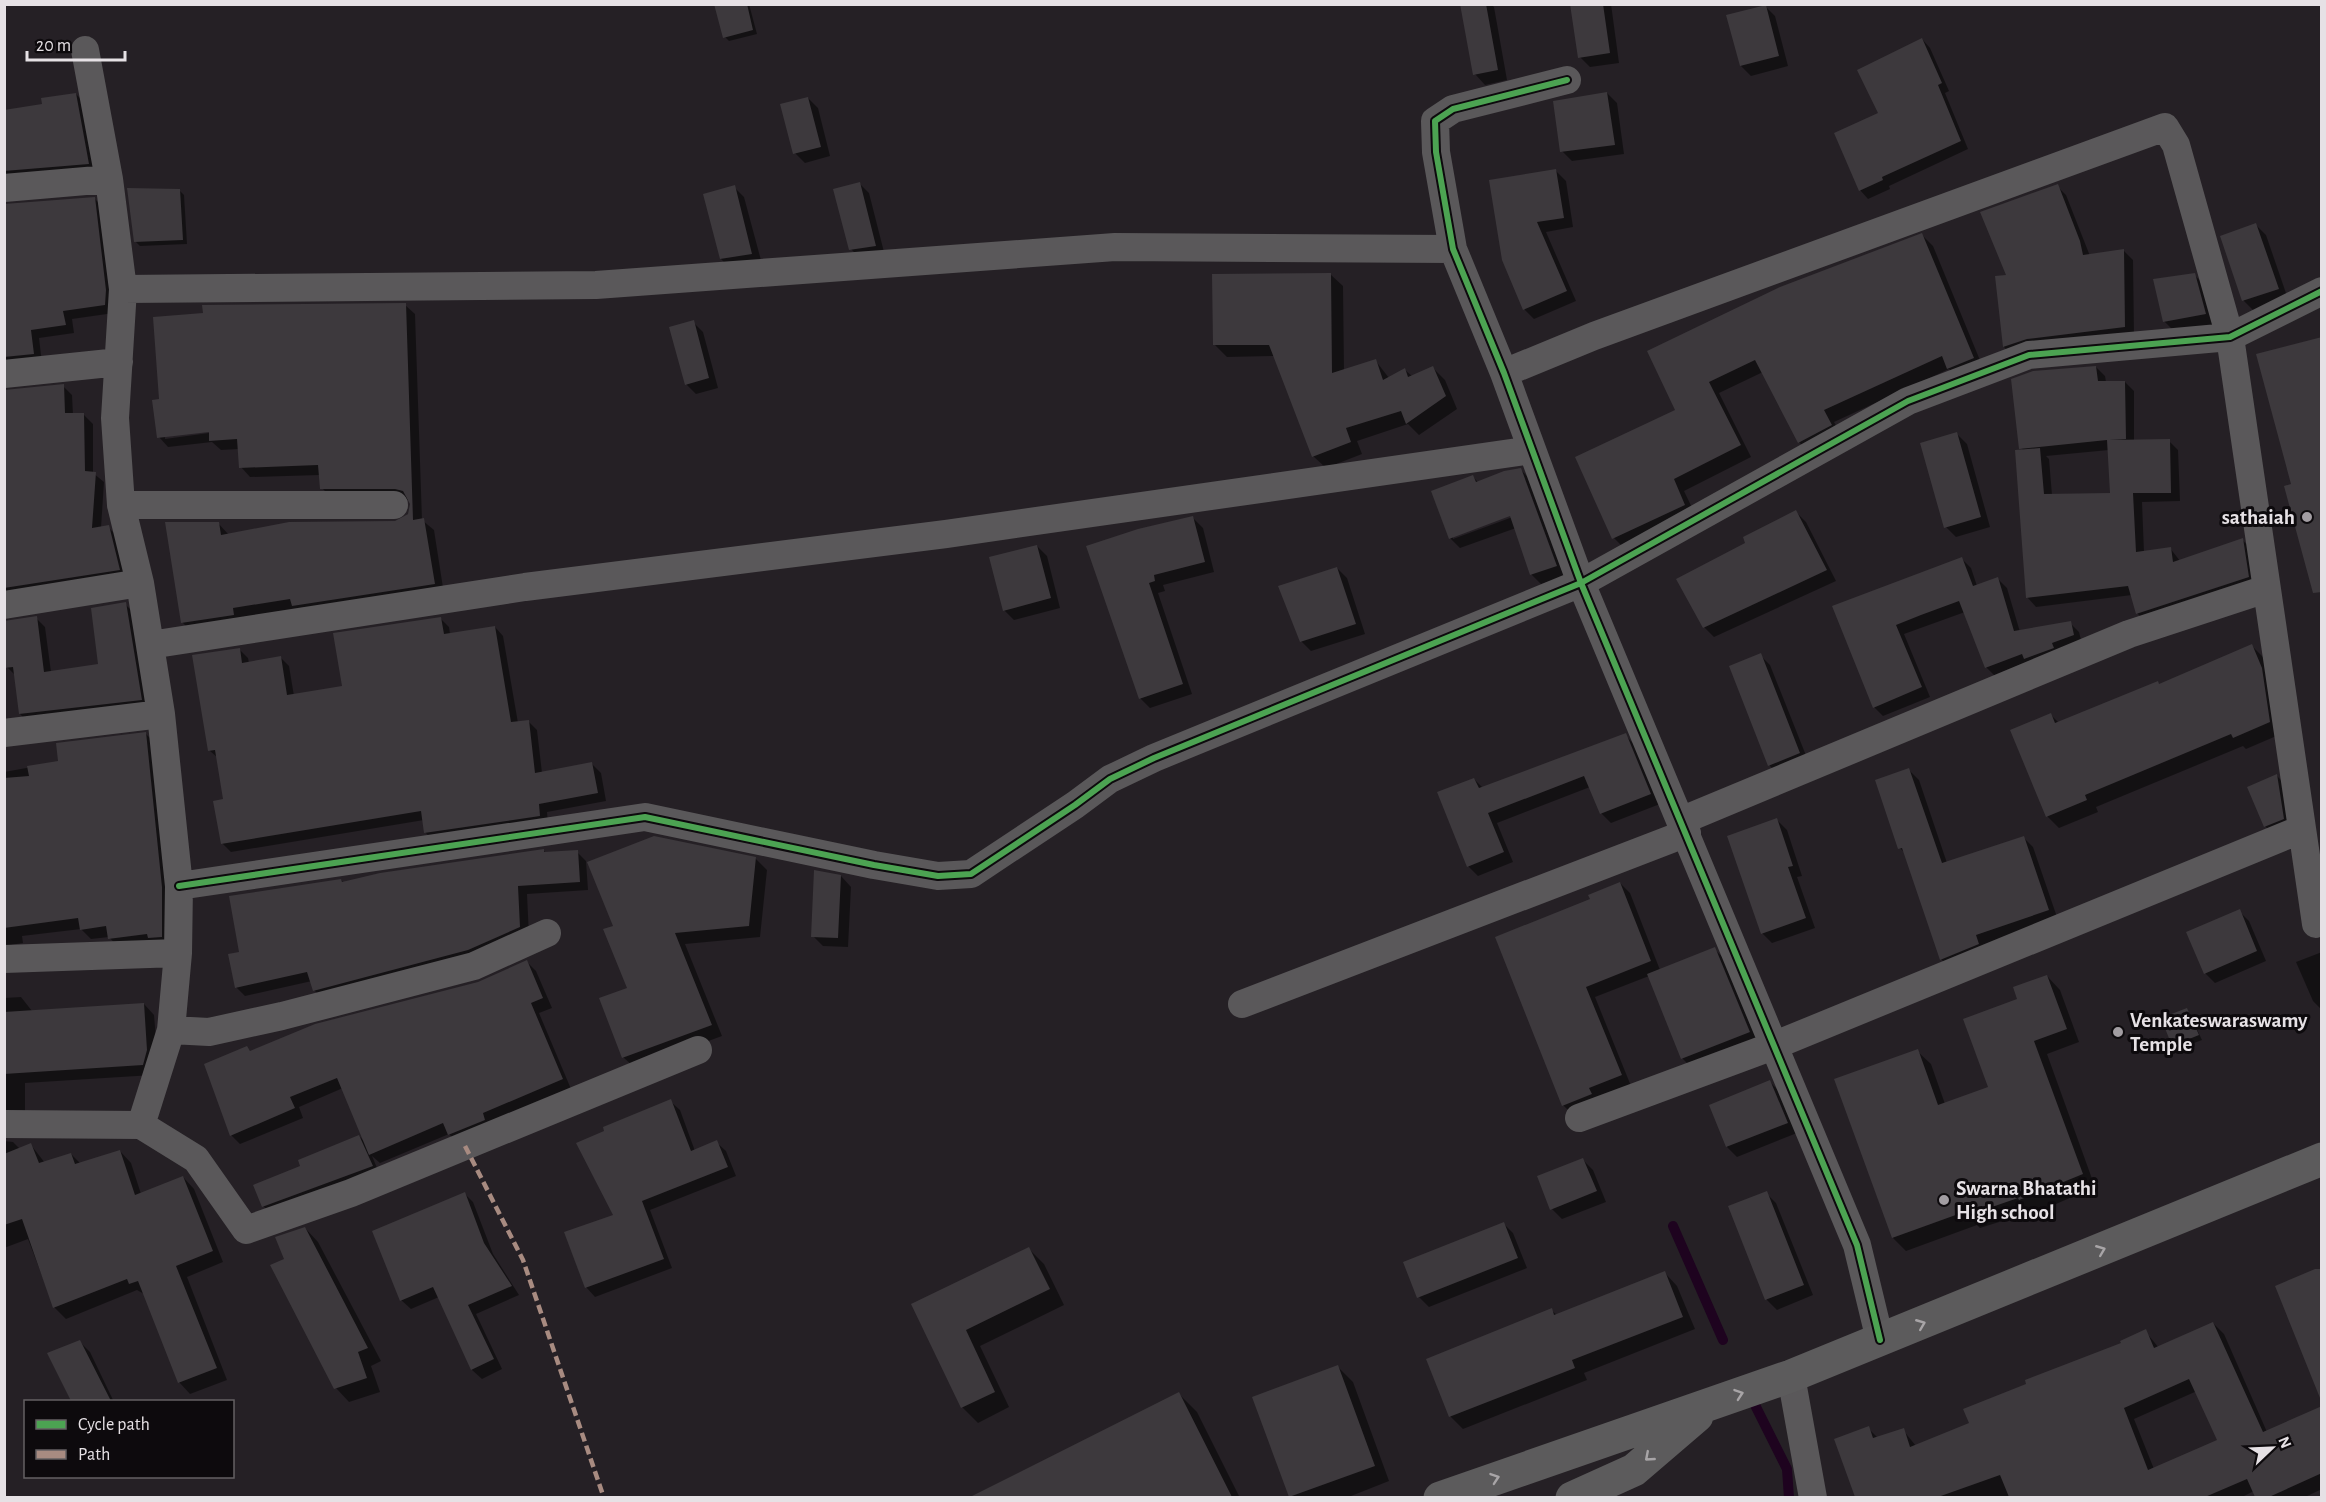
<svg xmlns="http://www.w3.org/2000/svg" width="2326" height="1502" font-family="'Alegreya Sans',sans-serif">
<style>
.shadow{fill:#0007;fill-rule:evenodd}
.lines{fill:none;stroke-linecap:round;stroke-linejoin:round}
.stream{stroke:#1e031f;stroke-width:10}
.building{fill:#3d393d;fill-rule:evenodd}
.street{stroke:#5a585a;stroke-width:28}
.secondary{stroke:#5c5b5c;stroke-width:33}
.quiet{stroke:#a88b81;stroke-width:4.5;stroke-dasharray:9 4.5;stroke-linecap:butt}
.cycleway-casing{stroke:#0d0a0d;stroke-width:10}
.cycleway{stroke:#4ca352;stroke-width:6}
.oneway{stroke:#a8a5a7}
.poi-dot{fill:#a29da2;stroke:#0d0a0d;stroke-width:2}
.labels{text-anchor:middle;stroke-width:6;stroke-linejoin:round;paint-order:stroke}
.poi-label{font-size:21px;font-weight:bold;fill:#e6e1e5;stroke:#0d0a0d;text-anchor:start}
</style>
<rect width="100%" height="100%" fill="#252025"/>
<!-- shadow -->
<path class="shadow" d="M716,4H749L757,34L729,41L725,37Z
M1461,4H1491L1494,7L1507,80L1485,85L1475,74Z
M1572,4H1611L1619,63L1590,67L1580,57Z
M1765,6L1775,16L1788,66L1751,76L1741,66Z
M1922,39L1930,48L1949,91L1945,93L1968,149L1889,186L1890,189L1868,199L1860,190L1880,114Z
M1607,93L1617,103L1624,154L1572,161L1562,151Z
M76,94L86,104L99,174L4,177V112L43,105Z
M808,98L818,108L830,156L805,163L795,153Z
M1556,171L1566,181L1573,227L1546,232L1576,301L1534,319L1524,309L1503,260Z
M859,183L869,193L885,256L861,259L851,249Z
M2057,186L2066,195L2090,256L2124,251L2133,260L2134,336L2013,356L2004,347L1996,278L2008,276Z
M734,187L744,197L762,264L731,269L721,259Z
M180,191L184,195L187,244L140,246L135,241Z
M94,198L103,207L114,313L72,319L74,333L39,338L42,363L4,369V206Z
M2256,225L2266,235L2288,299L2254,311L2244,301L2222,237Z
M1922,235L1933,246L1984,370L1960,379L1949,369L1834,422L1842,436L1810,454L1799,442L1763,372L1719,393L1751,457L1684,491L1696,516L1625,549L1614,538L1677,411L1649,352Z
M1330,274L1343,286L1344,371L1375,360L1389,378L1405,370L1412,376L1433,368L1445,380L1457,409L1419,435L1408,424L1357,441L1362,454L1326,468L1313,456L1275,356L1227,357L1215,345Z
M2194,275L2205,285L2215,324L2174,331L2164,321Z
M405,305L415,314L422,520L434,530L444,594L193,633L183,623L167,523H218L229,535L394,523L410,513V500L332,498L322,488L320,475L250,477L241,467L239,449L221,450L212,442L168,447L159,437ZM216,429V432L165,439V436Z
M693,322L703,332L718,388L696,394L686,384Z
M2096,367L2105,376L2106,382H2125L2134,391V441H2169L2178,450L2180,501L2142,502L2144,552L2170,548L2180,561L2242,540L2252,549L2257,586L2146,622L2137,613L2132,595L2036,607L2027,597L2024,451L2021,448ZM2109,450L2111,495H2052L2049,459L2046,456Z
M63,386L72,395L73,415H84L93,424V473L104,482L101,528L108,527L117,536L128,578L4,600V392Z
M1957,434L1967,444L1990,527L1956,537L1946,527Z
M1521,470L1531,480L1566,576L1541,584L1531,574L1516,528L1460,548L1450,538L1473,477L1478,482ZM1517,512L1518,515L1453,539V535Z
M1796,512L1806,522L1836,581L1714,637L1704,627L1747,543Z
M1193,518L1203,528L1214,572L1163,585L1165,591L1158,593L1192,694L1150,708L1140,698L1088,547Z
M1037,546L1047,556L1060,608L1014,620L1004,610Z
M1962,559L1971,568L1977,586L1998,579L2007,588L2020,632L2070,623L2079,632L2082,644L1995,676L1986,667L1965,612L1904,634L1930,697L1883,716L1874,707L1834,607Z
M1337,568L1347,578L1365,634L1311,651L1301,641Z
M125,604L134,613L150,708L29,723L20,714L16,676L7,667L36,618L45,627L51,672L99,665Z
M440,618L449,627L450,634L495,627L503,636L518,723L528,721L537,730L542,773L592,764L601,773L606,801L547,812L548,824L434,841L425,832L424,820L231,852L222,843L225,800L218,758L210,751L239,649L248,658L249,663L281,658L289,666L294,696L344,688Z
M2252,646L2264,658L2281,734L2246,749L2243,746L2096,807L2098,812L2059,828L2047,816L2051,715L2059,723L2160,685Z
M1760,655L1770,665L1809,763L1780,776L1770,766L1730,667Z
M146,734L156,744L171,946L119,948L109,937L91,939L81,929L22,936L23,943L4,946V772L60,762Z
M1625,735L1635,745L1660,804L1611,823L1601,813L1590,787L1497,823L1513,862L1478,876L1468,866L1474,779L1483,788Z
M1909,770L1919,780L1947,863L2023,837L2033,847L2058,920L1951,969L1941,959L1905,853L1900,848Z
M2277,776L2287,786L2293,829L2275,836L2265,826Z
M1777,820L1787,830L1802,876L1797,877L1815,928L1772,943L1762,933Z
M543,850L546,853L577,852L586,861L588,890L527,894L529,936L323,999L314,990L312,981L245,996L236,987L240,953L341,880L344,883Z
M755,858L767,870L760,937L685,944L722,1036L635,1068L623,1057L629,988L614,926Z
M841,876L851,887L848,947L823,946L813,936Z
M1620,883L1630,893L1660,970L1714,949L1730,964L1764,1047L1697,1073L1682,1058L1649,976L1595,997L1631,1086L1573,1115L1563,1105L1592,900Z
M2239,911L2249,921L2266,961L2215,983L2205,973Z
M2322,952V1010L2313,1001L2296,962Z
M527,962L536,971L552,1008L539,1013L571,1089L459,1144L449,1134L380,1163L372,1156L380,1175L272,1214L263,1206L302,1167L359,1136L366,1143L343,1088L299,1107L303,1118L240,1144L231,1135L247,1048L251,1052L479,983Z
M2047,976L2060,990L2079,1042L2047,1054L2095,1187L2056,1204L1980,1228L1977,1225L1906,1251L1893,1238L1917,1051L1931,1064L1945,1104L1990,1088L2019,1000Z
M21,997L32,1011L144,1004L154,1015L158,1062L153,1075L25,1083V1116H4V998Z
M2187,1009L2202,1040L2178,1049L2173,1045Z
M1770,1082L1780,1092L1797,1133L1737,1157L1727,1147L1711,1106Z
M670,1101L680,1110L695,1151L716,1142L726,1151L736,1176L650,1210L672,1268L595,1297L586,1287L615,1216L606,1132Z
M4,1141L13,1142L20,1149L31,1145L45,1163L71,1154L81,1164L120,1151L131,1163L141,1194L183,1177L194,1189L223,1262L187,1277L227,1380L190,1394L179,1382L144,1294L137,1290L66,1319L54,1307L28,1239L4,1248Z
M1583,1160L1593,1170L1606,1202L1562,1219L1552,1209Z
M464,1193L473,1202L493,1254L519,1295L476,1314L502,1369L482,1379L472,1370L439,1297L411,1309L401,1300L374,1232Z
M1766,1193L1776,1203L1813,1295L1777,1310L1767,1300L1730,1207Z
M1503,1223L1513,1233L1527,1268L1429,1307L1419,1297Z
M305,1228L318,1242L381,1361L371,1366L380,1392L349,1402L336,1388L272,1266L286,1260Z
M1029,1249L1044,1264L1064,1305L980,1346L1009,1407L978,1423L962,1407L913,1305Z
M2322,1270V1398L2277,1287Z
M1665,1273L1677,1286L1695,1329L1584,1373L1587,1380L1463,1429L1450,1416L1551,1310L1557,1315Z
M2213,1323L2224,1334L2267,1432L2322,1408V1489L2303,1498H2257L2254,1491L2240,1498H1857L1836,1440L1868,1428L1878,1438L1903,1430L1916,1446L1971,1424L2145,1331L2159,1348ZM2197,1391L2219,1441L2154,1469L2134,1419Z
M80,1342L90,1352L114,1402H72L49,1354Z
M1338,1367L1353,1382L1389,1481L1346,1498L1291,1497L1254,1398Z
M1179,1394L1197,1412L1240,1498H1015L1007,1481Z"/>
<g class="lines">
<!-- stream -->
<path class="stream" d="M1673,1226L1723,1340
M1750,1395L1787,1469L1789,1498"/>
</g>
<!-- building -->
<path class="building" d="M714,4H747L753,30L723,38Z
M1460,4H1486L1498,70L1473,75Z
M1570,4H1603L1610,53L1578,58Z
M1766,5L1779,56L1740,66L1726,15Z
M1922,38L1942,83L1938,85L1961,141L1882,177L1883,180L1859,191L1834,133L1878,113L1857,70Z
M1607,92L1615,145L1560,152L1553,101Z
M76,93L89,164L4,171V110L42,104L41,98Z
M808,97L821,147L793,154L780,104Z
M1556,169L1564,218L1537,222L1567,291L1523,310L1502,260L1489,180Z
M860,182L876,246L849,250L833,189Z
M2058,184L2080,241L2083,255L2124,249L2125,327L2027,339L2003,347L1995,276L2006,275L1980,212Z
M735,185L752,254L720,259L703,194Z
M127,188L180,189L183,240L134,242Z
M95,197L106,290L105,305L63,311L66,325L31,330L34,354L4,357V204Z
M2256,223L2279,289L2242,301L2220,236Z
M1922,233L1974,358L1947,369L1942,356L1824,410L1832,425L1798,443L1755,360L1709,382L1741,445L1674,479L1685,505L1612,539L1575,457L1675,410L1647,351L1780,287Z
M1331,273L1332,373L1376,359L1383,380L1405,368L1408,377L1433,366L1446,396L1406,424L1401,411L1346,428L1351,442L1312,457L1269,345H1213L1212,274Z
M2195,273L2206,314L2163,322L2153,279Z
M406,303L413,520L424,518L435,584L292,606L290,599L233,608L234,615L181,623L165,522H219L221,535L289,522L395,521L408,514L410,504L403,491L395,489H320L318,465L239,468L237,439L209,441V432L157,438L152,400L159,399L153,317L203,313L202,305Z
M694,320L709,378L685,385L669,327Z
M2322,337V592L2313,593L2284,486L2291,484L2256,354Z
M2096,366L2098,381H2125L2126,439L2109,440L2170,439L2171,493H2133L2136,552L2171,547L2173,562L2243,538L2249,577L2136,614L2128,586L2026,598L2015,450L2040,448L2044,494L2110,493L2107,440L2019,449L2011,379L2033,371Z
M64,384L65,413H84L85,471L96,472L92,528L109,525L120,570L4,588V390Z
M1957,432L1981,517L1944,528L1920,443Z
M1521,468L1557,566L1530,575L1510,516L1449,539L1431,491L1473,475L1476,482L1504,471Z
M1796,510L1827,570L1703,628L1676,579L1745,543L1743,537Z
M1193,516L1205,562L1154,575L1155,581L1149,583L1183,684L1139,699L1086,546L1138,529Z
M1037,545L1051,598L1003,611L989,557Z
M1962,557L1973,586L1998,577L2014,631L2071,621L2074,635L2052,643L2054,648L2024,659L2022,654L1985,668L1959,601L1921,615L1896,625L1922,687L1873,708L1832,606Z
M1337,567L1356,624L1300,642L1278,586Z
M126,602L142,700L19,714L13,667L4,668V621L37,616L44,672L98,664L91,608Z
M441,617L444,634L495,626L511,722L529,720L535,773L592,762L598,793L539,804L540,816L424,833L421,811L221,844L213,801L223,799L215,750L208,751L192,655L240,648L242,663L281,656L287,695L342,686L333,633Z
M2252,644L2262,668L2270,722L2233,738L2231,734L2085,795L2087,800L2046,817L2010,730L2051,713L2055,723L2158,681L2159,684Z
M1761,653L1800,753L1768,766L1729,666Z
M146,732L162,887V937L148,938L147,934L108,939L106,926L80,930L78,918L4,928V778L29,776L27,766L58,761L56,743Z
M1626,733L1651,794L1600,814L1584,776L1488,813L1504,852L1467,867L1437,792L1474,778L1479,788Z
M1909,768L1942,863L2024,836L2049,910L1976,935L1979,944L1940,960L1902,848L1898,849L1875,780Z
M2277,774L2284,819L2264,827L2247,787Z
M1777,818L1793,866L1788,867L1806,918L1761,934L1727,836Z
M654,836L756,857L749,926L675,933L712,1025L622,1058L599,998L627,988L603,929L613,926L587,862Z
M544,849V852L578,850L580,882L518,886L520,927L468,950L313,991L307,972L235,988L228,954L239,952L229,896L341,879L342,882L380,873Z
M814,870L841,875L838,938L811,937Z
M1620,882L1651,961L1586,987L1622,1075L1589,1088L1592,1094L1562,1106L1495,937L1590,899L1588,895Z
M2240,909L2257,951L2204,974L2186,932Z
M1715,947L1750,1032L1681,1059L1647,974Z
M527,960L543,998L531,1003L563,1079L483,1113L485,1120L448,1135L443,1123L369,1155L337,1078L290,1097L295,1108L230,1136L204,1064L247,1046L250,1051L315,1024L478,982Z
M2047,975L2067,1029L2034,1041L2083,1174L2019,1200L2018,1198L1966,1216L1964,1212L1892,1238L1834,1079L1918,1049L1938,1105L1988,1087L1963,1019L2017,999L2013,987Z
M144,1003L147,1050L143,1065L4,1074V1012Z
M2187,1008L2199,1035L2172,1046L2161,1018Z
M1770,1080L1788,1123L1726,1147L1709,1105Z
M671,1099L691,1151L717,1140L728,1167L642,1201L664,1259L585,1288L564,1232L613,1215L576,1143L604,1131L603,1127Z
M359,1135L373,1166L262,1207L253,1185L300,1166L298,1160Z
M31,1143L39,1163L71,1153L75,1164L120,1150L135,1195L183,1176L213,1251L176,1266L217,1368L178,1383L138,1281L129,1284L127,1279L53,1308L22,1219L4,1225V1154Z
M1583,1158L1597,1191L1550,1210L1537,1176Z
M1767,1191L1804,1285L1765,1300L1728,1206Z
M465,1192L484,1243L512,1286L468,1305L494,1359L471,1370L433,1287L400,1301L372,1231Z
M1504,1222L1518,1258L1417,1298L1403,1262Z
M305,1227L368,1348L358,1352L367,1378L334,1389L270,1265L284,1259L275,1237Z
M1029,1247L1050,1289L966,1330L995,1392L961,1408L911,1304Z
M2315,1269H2322L2320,1398L2275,1286Z
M1665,1271L1683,1317L1572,1360L1575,1368L1449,1417L1426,1359L1552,1308L1554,1315Z
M2213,1322L2263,1432L2322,1406V1473L2269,1497H2255L2247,1479L2205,1497H2009L2000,1475L1938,1497H1855L1834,1439L1869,1426L1873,1438L1904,1428L1910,1447L1969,1423L1963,1409L2026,1384L2025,1380L2121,1343L2120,1341L2146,1329L2154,1348ZM2189,1379L2217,1440L2148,1470L2124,1408Z
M80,1340L111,1401H71L47,1353Z
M1338,1365L1375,1466L1289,1497L1252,1397Z
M1179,1392L1232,1497H970Z"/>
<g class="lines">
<!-- street -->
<path class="street" d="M85,50L109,179L123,289L115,418L121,505L140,583L161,714L179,886L178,953L171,1030L141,1125
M1567,80L1453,109L1435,121L1436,152L1453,249L1504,373L1581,583L1857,1245L1880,1340
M4,188L109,179
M123,289L596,285L1115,247L1453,249
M1504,373L1594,336L2165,127L2176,145L2230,337L2316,924
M4,374L119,362
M121,505H394
M4,605L140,583
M150,645L525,587L946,534L1532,450
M4,733L161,714
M1683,820L2129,634L2266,589
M179,886L645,817L874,865L938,876L971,874L1075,805L1110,779L1154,758L1581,583L1908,401L2029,355L2230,337L2322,291
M4,959L178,953
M1242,1004L1687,833
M171,1030L209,1032L282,1016L474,966L547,933
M1579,1118L1773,1046L2302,829
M4,1124L141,1125L196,1159L246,1230L351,1193L698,1050
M1791,1376L1813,1498"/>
<!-- secondary -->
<path class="secondary" d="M1440,1498L1791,1376L2322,1159
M1572,1498L1634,1470L1697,1416"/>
<!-- quiet -->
<path class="quiet" d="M465,1146L523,1260L604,1498"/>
<defs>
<path id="cycleway" d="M1567,80L1453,109L1435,121L1436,152L1453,249L1504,373L1581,583L1857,1245L1880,1340
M179,886L645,817L874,865L938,876L971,874L1075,805L1110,779L1154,758L1581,583L1908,401L2029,355L2230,337L2322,291"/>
</defs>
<!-- cycleway casing -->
<use href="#cycleway" class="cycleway-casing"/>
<!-- cycleway -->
<use href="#cycleway" class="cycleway"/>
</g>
<!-- one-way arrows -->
<defs><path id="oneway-chevron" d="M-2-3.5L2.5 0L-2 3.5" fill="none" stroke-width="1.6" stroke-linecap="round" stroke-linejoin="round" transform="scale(1.5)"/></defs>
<g class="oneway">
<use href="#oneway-chevron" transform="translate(2101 1250) rotate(-22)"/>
<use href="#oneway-chevron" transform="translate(1921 1324) rotate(-22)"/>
<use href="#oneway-chevron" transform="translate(1739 1394) rotate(-19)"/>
<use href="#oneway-chevron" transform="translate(1649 1457) rotate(139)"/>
<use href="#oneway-chevron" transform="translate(1495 1478) rotate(-19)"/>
</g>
<!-- markers -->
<g class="poi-dot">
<circle cx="2307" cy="517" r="6"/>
<circle cx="2118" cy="1032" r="6"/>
<circle cx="1944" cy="1200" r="6"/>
</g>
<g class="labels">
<!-- poi labels -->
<g class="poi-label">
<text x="2295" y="524" text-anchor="end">sathaiah</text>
<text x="2130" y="1027">Venkateswaraswamy<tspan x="2130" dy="24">Temple</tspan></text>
<text x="1956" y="1195">Swarna Bhatathi<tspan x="1956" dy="24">High school</tspan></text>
</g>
</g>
<!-- border -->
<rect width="2326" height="1502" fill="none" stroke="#e6e1e5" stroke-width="12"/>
<!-- legend -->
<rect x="24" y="1400" width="210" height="78" fill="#0d0a0d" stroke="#646063" stroke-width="1.5"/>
<rect x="36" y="1420" width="30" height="9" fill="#4ca352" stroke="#646063" stroke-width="1.5"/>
<text x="78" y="1430" font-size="18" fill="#e6e1e5">Cycle path</text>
<rect x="36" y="1450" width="30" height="9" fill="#a88b81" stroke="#646063" stroke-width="1.5"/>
<text x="78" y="1460" font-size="18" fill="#e6e1e5">Path</text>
<!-- north arrow -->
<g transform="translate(2272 1448) rotate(67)" stroke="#0d0a0d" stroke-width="4.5" paint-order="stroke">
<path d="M0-4.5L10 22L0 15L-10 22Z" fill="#e6e1e5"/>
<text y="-9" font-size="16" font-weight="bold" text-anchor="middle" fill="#e6e1e5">N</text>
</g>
<!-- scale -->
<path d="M27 51v9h98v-9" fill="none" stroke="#e6e1e5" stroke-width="3"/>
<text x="36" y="51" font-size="18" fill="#e6e1e5" stroke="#0d0a0d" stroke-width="4.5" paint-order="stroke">20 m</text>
</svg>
